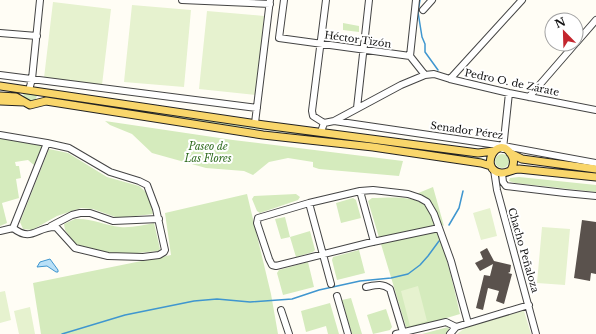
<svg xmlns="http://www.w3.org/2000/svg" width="596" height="334" font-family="'Libre Baskerville',serif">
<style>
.green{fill:#d5ebbd}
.pitch{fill:#e6f2cf}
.water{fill:#b9e0f7;stroke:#3f96cf}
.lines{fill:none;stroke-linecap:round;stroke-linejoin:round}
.stream{stroke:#3f96cf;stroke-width:1.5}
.building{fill:#5a524d}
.minor-casing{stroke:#444;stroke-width:8}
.major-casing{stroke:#222;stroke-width:9}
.minor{stroke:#fff;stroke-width:6}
.major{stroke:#f9d66b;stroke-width:7}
.labels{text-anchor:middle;stroke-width:4;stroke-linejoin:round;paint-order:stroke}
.street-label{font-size:10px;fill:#111;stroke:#fff}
.park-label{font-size:10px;font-style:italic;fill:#2f6b1f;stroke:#fff}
</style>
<rect width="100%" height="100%" fill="#fffdf5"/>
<!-- green -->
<path class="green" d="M343,23L359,26V32L343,30Z
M23,93L37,95L36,99L30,102L24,98Z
M45,96L209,121L337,137L486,159H472L338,139L210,123L45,98Z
M105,121L233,140L403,161L399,176L319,169L313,167V162L288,158L269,162L253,175L244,171L206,168L152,153L132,134L110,125Z
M0,138L43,146L35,166L28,160L15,162L16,166H19L21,178L16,179L19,198L2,203L7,223L0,226Z
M49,149L68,153L107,177L139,186L148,194L153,214L118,218L93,209L81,208L57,216L32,230L23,229L20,222Z
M495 161a7 7 0 1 1 14 0a7 7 0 1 1-14 0Z
M519,177L596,185V192L515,183L509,181L510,178Z
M433,187L444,226L441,224L434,206L427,198L416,194Z
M247,194L271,294L278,334H41L33,283L171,255L165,213Z
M296,194L300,197L298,200L260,213L257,211L252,199L254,196Z
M353,198L356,200L361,218L341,223L336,203Z
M372,198C388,198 410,195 424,204C437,213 456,295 460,314L410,329L406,327L368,201Z
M285,217L290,237L310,231L315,250L313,252L296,257L290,237L281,239L275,219Z
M75,219C91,218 104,225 120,227C132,228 143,225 154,223L160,249L158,251L127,254L109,253L75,244L65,230L64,224Z
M359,250L365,273L337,280L332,260L333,257Z
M308,262L314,287L283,295L277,273L279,270Z
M351,298L362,334H352L342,300Z
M330,303L339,334H328L326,326L306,332L301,311Z
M386,309L392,327L390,330L373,334L367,315Z
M448,327L449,329L447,334H422Z"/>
<!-- pitch -->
<path class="pitch" d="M53,2L111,9L102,85L44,78Z
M132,5L191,10L184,87L124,82Z
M207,11L264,16L256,95L199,89Z
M490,208L497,236L481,240L473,213Z
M542,227L570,229L565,285L537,283Z
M418,286L427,321L410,326L401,291Z
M5,291L11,320L0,323V292Z
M30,307L35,334H19L14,311Z
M522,311H524L531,334H457L468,326Z"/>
<!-- water -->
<path class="water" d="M50,259L58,270V272H56L47,266L37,267L40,262Z"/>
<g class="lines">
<!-- stream -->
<path class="stream" d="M420,0L418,12L422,37L425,44V52L438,70
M449,225L459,208L463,191
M62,334L125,315L194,301L217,299L250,302L292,299L319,290L360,281L391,278L408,274L420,265L428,256L439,241"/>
</g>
<!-- building -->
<path class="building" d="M582,220L596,222V274L591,273L590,281L574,278Z
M487,248L494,261L511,265L510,272L508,273L512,274L504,304L496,301L499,291L488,288L483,310L476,308L484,275L490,276L493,264L480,271L475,263L483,259L480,252Z"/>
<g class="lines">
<defs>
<path id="minor" d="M182,0L270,4
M284,0L279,38L410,56L425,75
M423,10L432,0
M0,33L37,36
M576,43L596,20
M410,56L416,0
M0,75L257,108
M450,79L522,0
M29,90L32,79L40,0
M529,97L575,44
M357,108L369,0
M334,121L504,146L596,163
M255,123L270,0
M324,123L313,116L312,111L326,0
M321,132L324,123L334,121L401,85L425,75L434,74L450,79L509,93L596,110
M0,135L47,143
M503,149L509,93
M494,170L497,190L536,334
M502,173L503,182L506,186L565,193L596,196
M360,191L374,242
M309,203L331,284
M51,226L72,215L80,213H90L113,221L159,219
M439,228L368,243L276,266L272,265L269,259L257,223L258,218L265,216L309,203L360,191L373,190L408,194L420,198L427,202L434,214L451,261L468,323
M0,231L13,228C32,243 37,226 56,227L75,248L108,256L143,257L159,255L164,252L165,250L156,209L147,185L139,181L110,172L69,148L47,143L13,228
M366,287C376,285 382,283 390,289L403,332
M337,296L348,334
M281,310L289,334
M396,334L446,322L456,327
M450,334L456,327L529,305"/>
<path id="major" d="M0,86L264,125L478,153L494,151
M0,96L16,97L30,105L46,101L263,135L373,147L481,163L491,166
M0,101L24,102
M510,153L522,159L596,169
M511,170C514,165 515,160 511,154C497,133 478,170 501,173C506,174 512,169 519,169L596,177"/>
</defs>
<!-- minor casing -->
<use href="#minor" class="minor-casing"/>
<!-- major casing -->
<use href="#major" class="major-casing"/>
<!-- minor -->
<use href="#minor" class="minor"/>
<!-- major -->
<use href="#major" class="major"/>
</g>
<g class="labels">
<!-- street labels -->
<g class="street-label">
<text transform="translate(358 39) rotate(8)" y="4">Héctor Tizón</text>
<text transform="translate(512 82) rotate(12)" y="4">Pedro O. de Zárate</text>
<text transform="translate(467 130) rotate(8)" y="4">Senador Pérez</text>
<text transform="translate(524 250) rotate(74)" y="4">Chacho Peñaloza</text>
</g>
<!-- park labels -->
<g class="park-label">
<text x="208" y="150">Paseo de<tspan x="208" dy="12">Las Flores</tspan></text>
</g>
</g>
<!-- north arrow -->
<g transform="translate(564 32) rotate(337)"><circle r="19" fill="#ffffff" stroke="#a0a0a0"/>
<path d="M0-3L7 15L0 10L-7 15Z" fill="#c4262e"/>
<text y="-6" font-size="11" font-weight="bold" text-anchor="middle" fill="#111111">N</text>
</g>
</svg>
